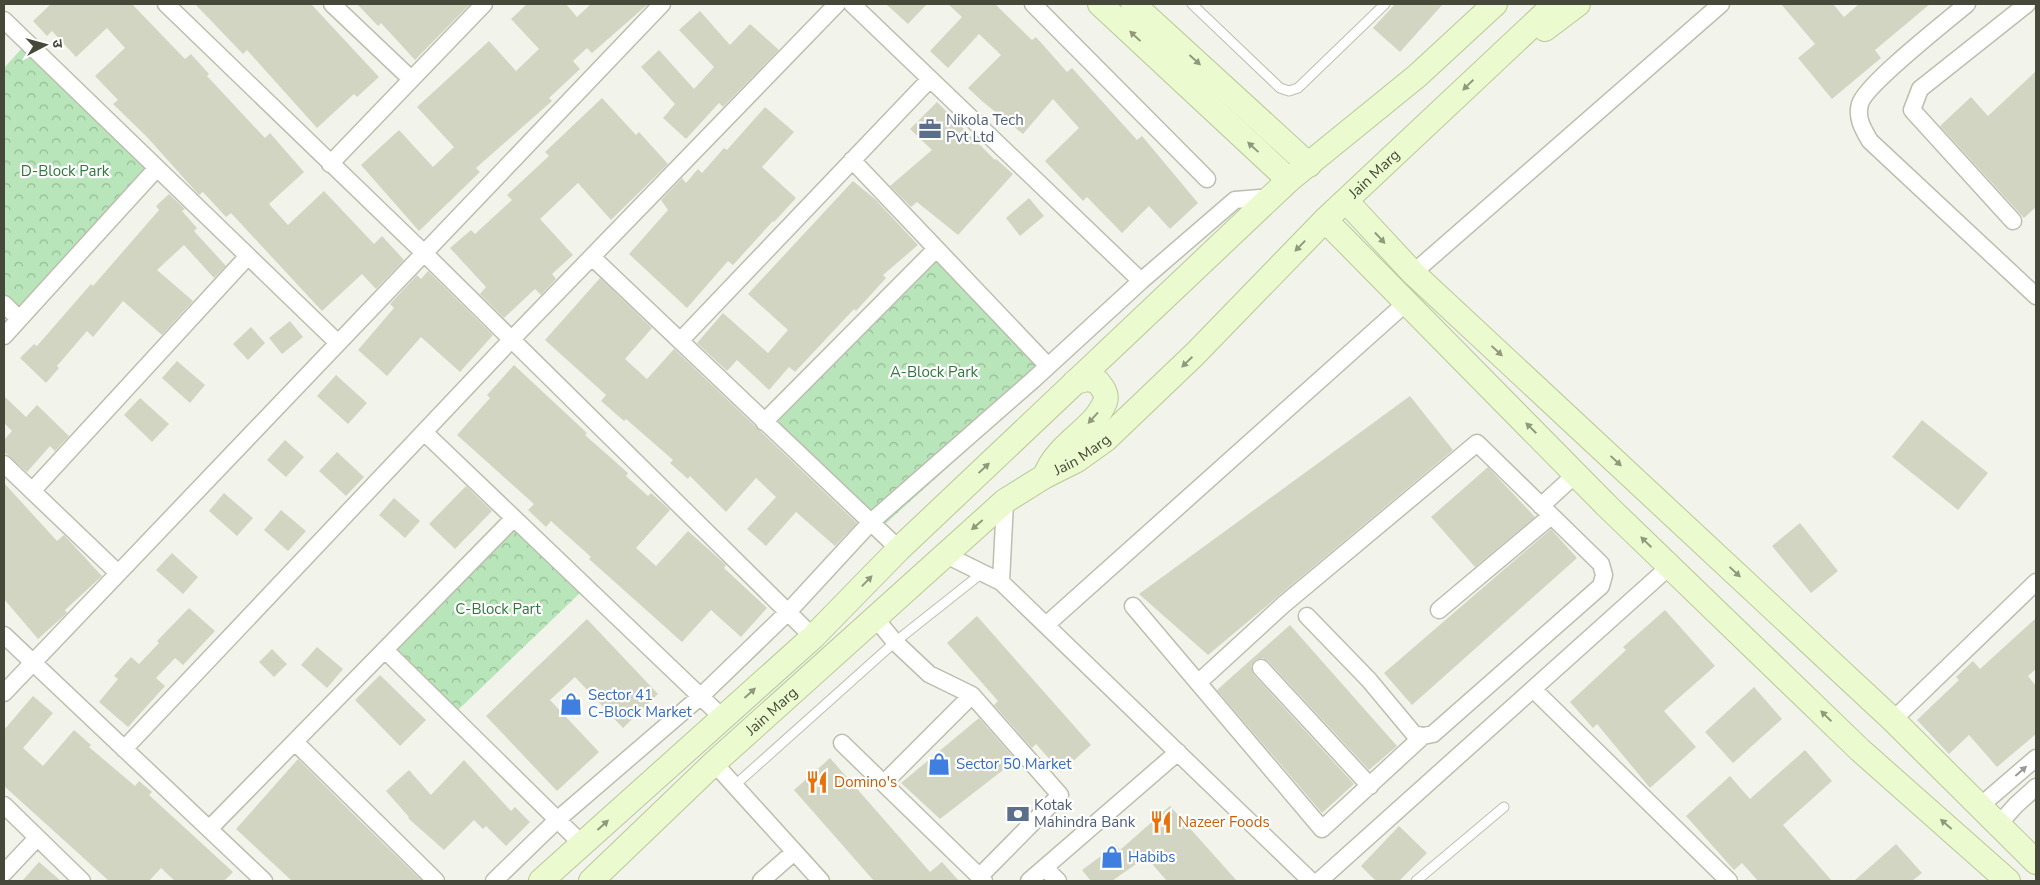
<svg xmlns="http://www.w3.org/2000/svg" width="2040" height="885" font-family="'Nunito Sans','Noto Sans Devanagari',sans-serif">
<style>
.park{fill:url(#park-crowns)}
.building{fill:#d2d5c1}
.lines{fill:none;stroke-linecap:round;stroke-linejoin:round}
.lane-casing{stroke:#bcbfae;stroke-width:11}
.street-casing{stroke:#bcbfae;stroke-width:19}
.secondary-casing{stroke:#b9c798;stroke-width:26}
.lane{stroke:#fff;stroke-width:9}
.street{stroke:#fff;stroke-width:16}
.secondary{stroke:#ecfbcf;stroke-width:24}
.oneway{fill:#91997c}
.oneway2{fill:#999a92}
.labels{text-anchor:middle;stroke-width:4.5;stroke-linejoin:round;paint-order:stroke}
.service-label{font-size:15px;fill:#4e5e75;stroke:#fff;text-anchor:start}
.park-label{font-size:15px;fill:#30773e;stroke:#fff}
.street-label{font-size:15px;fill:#464839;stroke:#fff}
.shop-label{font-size:15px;fill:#366cbe;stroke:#fff;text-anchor:start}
.food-label{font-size:15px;fill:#c56008;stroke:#fff;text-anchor:start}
</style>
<defs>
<pattern id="park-crowns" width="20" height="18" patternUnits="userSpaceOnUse" patternTransform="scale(1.25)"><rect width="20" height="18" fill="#b8e5b9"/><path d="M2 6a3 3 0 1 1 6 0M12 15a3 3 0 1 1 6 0" fill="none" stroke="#97bc97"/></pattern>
</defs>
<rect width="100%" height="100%" fill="#f2f4eb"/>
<!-- park -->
<path class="park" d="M23,47L152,168L20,309L4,294V68Z
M935,256L1050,375L884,525L771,420Z
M515,530L580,593L458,710L391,650Z"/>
<!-- building -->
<path class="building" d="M51,4H132L185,59L191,54L209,74L207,76L265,138L270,133L304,172L269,204L288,225L324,191L374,244L382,236L404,260L376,289L362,274L322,311L231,213L226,217L203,192L199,195L147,137L113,104L118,100L95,76L125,48L107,28L76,57L52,31L47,36L33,21Z
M195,4H311L379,77L357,97L354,94L317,128L247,50L243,54Z
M357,4H470L415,60L381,23L378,26Z
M527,4H566L577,17L591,4H648L592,53L587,48L573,61L580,69L549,98L552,101L476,168L480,172L419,231L361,165L399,130L433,167L454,147L417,107L489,41L516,71L539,49L511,19Z
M886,4H927L908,24Z
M948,4H995L1032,40L1036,37L1067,72L1072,68L1137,140L1142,136L1198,203L1170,229L1149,206L1122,233L1087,197L1083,201L1045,161L1079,128L1053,99L1023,134L983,102L968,88L1001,55L979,34L948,68L930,51L962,17Z
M1395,4H1443L1400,52L1373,28Z
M1781,4H1833L1844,17L1859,4H1930L1875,50L1881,58L1832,99L1798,58L1815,44Z
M700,11L730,45L750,24L779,50L723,107L719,103L686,139L663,118L675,104L641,67L659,50L694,89L714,67L679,30Z
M2036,71V207L2024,218L1940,126L1971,97L1988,116Z
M602,98L636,135L639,132L668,164L611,220L578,183L540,219L573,255L552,274L556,279L541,295L535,289L504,318L480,294L486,287L450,248L471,230L475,234L512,200L507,195L549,156L545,152Z
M937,102L995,160L996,159L1013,174L958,235L917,202L911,207L890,186L932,150L910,129Z
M765,107L794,132L762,167L796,198L774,222L773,221L733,265L728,261L687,308L629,254L668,210L661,200L682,178L686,183L698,169L702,173L724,148L727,150Z
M853,181L875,199L918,245L883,275L886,278L856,311L854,309L795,372L789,367L769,390L737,360L727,371L697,343L723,313L768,353L788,330L748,294Z
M169,194L185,209L182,211L197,228L194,231L226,266L214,278L184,245L157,270L193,301L162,335L123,301L93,337L87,331L57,366L59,368L46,383L20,358L34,344L37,346L91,284L93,286L159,210L156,206Z
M1029,198L1044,216L1020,236L1006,218Z
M428,271L493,335L460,372L421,337L387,376L358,350L394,308L390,304L417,275L421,279Z
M600,278L652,328L625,359L647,379L674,349L857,523L835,546L796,512L766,546L747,529L776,497L756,478L726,512L690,476L688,479L670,463L673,460L626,419L624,421L601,401L606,395L545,340Z
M290,321L303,337L282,354L269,338Z
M251,327L265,343L248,360L233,344Z
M177,361L205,385L190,403L162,378Z
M514,365L587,433L585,435L628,473L626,476L648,496L651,493L670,510L636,548L656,566L688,531L726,565L724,568L767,608L741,637L711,610L682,642L589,559L591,557L551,521L546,527L528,510L534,504L457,435L490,398L487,395Z
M336,375L367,403L348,424L317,396Z
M4,396L26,417L37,405L69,436L55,451L50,446L27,472L4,452V440L12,431L4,423Z
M1410,396L1453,450L1208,655L1139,594Z
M140,398L169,424L152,442L124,415Z
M1922,420L1988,473L1958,510L1892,457Z
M285,440L304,457L286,477L267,460Z
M337,452L364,477L346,496L319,471Z
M1488,467L1535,517L1475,567L1431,517Z
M4,483L57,541L64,535L102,576L65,610L67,613L38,639L4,599Z
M466,486L492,511L455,549L429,524Z
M224,493L253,518L237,536L209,511Z
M394,498L420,521L405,538L379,515Z
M281,510L306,531L288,551L264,530Z
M1800,523L1838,571L1811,593L1772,546Z
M1551,529L1577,558L1412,705L1384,673Z
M172,553L198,577L183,594L156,570Z
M189,608L215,631L183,665L175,658L156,678L165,686L128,727L99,702L118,679L114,676L131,657L139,664L159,643L157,641Z
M1665,610L1715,666L1664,711L1696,747L1650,788L1597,724L1593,728L1570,702L1626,650L1623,647Z
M977,616L1091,745L1061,772L1036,744L1032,748L994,705L998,701L947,643Z
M2036,618V669L2028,676L2036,686V734L1997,767L1969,735L1949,754L1917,720L1959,680L1956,677L1973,661L1980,669Z
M587,619L658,694L623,728L575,677L550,700L599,752L557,791L486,716Z
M1290,625L1397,746L1369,770L1268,661L1263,658L1255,660L1251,666L1254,675L1354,784L1322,813L1217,690Z
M317,647L343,669L327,688L301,665Z
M272,649L287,664L274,677L259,662Z
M380,675L426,720L400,746L355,700Z
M1754,687L1782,719L1733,763L1705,732Z
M33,696L53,713L23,748L43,766L74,730L91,745L89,747L135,786L139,781L152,792L149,795L233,872L224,881H175L161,868L149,881H109L4,786V730Z
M979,718L1016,760L940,819L901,783Z
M1805,750L1832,781L1783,825L1832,881H1758L1742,863L1734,870L1686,816L1730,776L1750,799Z
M830,758L930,872L942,862L959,881H874L794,790Z
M298,759L355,816L422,881H292L236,829Z
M464,760L511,811L515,807L530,822L506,846L486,826L483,829L474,820L444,850L408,818L409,817L386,791L409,770L431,795Z
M1170,806L1237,881H1167L1146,857L1112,881H1091L1082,870L1116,845L1120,850Z
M1399,826L1427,853L1399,881H1376L1361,866Z
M1896,844L1922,873L1912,881H1854Z
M39,862L61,881H22Z"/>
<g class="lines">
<defs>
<path id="lane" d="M1192,4L1280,88L1289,91L1298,88L1385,4
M734,786L895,642L982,573
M1416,881L1504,807"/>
<path id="street" d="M166,4L424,253L813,637
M332,4L411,79
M852,4L1141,281
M1033,4L1207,179
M1967,4C1947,21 1865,85 1860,104C1856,118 1863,129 1870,141L2036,296
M4,20L338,343
M852,160L1048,366
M330,164L484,4
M2013,221L1912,110L1920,89L2027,4
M592,257L899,549
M1413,273L1721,4
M4,304L19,319
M4,336L157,168
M680,341L930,79
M764,422L936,249
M424,432L723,718
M4,464L118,573
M32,491L248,256
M1541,506L1576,474
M944,554L1001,582L1311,881
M1001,582L1005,501
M1133,606L1322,829L1423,736
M1439,610L1551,516
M875,618L895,642L929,674L972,695L884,783
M1046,625L1407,302
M4,635L264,881
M385,650L582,844
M1261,668L1370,786
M1199,682L1283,605L1477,443L1601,564L1604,575L1601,586L1433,734L1423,736L1414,734L1369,680L1307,616
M1534,690L1729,881
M4,693L662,4
M972,695L1060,795L980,876
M1893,720L2036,582
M295,742L436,881
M842,743L984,881
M124,749L512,339L837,4
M714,763L821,881
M4,805L82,881
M1979,807L2036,758
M1999,824L2016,805L2036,787
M209,829L514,518
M1045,868L1058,881
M4,873L37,838
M494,881L557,820L701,696L788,612L871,522L1033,380L1141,281L1235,200L1273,197
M761,881L793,853
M1029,881L1178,752
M1319,881L1670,566"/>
<g id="secondary">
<path d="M1100,4L1289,180"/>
<path d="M1133,4L1309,165"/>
<path d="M1545,29L1578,4"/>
<path d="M1347,202L1413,273L1893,720L2036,862"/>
<path d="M1325,220L1606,505L1860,750L2008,881"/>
<path d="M1045,476C1057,443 1094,430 1105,402C1108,394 1102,387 1097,381L1087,379L1075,382"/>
<path d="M541,881L813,637L899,549L1289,180L1417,76L1495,4"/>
<path id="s1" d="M591,881L714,763L1005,501L1045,476L1077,460L1105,440L1195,354L1325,220L1555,4"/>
</g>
</defs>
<!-- lane casing -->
<use href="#lane" class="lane-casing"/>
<!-- street casing -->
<use href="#street" class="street-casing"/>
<!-- secondary casing -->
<use href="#secondary" class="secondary-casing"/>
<!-- lane -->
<use href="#lane" class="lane"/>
<!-- street -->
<use href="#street" class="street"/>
<!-- secondary -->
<use href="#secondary" class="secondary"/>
</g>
<!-- one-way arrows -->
<defs><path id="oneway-solid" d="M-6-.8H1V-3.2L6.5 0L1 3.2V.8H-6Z" transform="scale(1.25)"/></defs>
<g class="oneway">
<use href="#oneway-solid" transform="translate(1135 36) rotate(-137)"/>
<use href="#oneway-solid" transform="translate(1195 60) rotate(42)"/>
<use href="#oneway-solid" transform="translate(1468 85) rotate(136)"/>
<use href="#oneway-solid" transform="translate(1253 147) rotate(-137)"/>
<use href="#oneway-solid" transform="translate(1380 238) rotate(47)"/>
<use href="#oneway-solid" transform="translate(1300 246) rotate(134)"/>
<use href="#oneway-solid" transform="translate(1497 351) rotate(43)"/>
<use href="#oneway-solid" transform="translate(1187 362) rotate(136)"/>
<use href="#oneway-solid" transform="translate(1093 418) rotate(132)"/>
<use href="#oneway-solid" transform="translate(1531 428) rotate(-135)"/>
<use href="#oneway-solid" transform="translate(1616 461) rotate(43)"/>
<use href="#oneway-solid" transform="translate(984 468) rotate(-43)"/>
<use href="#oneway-solid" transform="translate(977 525) rotate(139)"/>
<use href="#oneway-solid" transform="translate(1646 542) rotate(-136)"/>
<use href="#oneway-solid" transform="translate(1735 572) rotate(43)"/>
<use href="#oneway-solid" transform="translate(867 581) rotate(-46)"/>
<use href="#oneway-solid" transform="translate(750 693) rotate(-42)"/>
<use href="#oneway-solid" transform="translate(1826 716) rotate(-136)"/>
<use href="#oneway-solid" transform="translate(1946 824) rotate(-139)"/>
<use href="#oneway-solid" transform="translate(603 825) rotate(-42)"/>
</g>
<use class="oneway2" href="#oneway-solid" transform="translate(2021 771) rotate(-41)"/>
<!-- icons -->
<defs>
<symbol id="office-bare" viewBox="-9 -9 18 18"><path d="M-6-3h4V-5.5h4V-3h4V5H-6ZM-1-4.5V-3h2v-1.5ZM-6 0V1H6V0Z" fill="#5c6f8a" stroke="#fff" stroke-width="2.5" paint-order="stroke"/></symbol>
<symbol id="shop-bare" viewBox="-9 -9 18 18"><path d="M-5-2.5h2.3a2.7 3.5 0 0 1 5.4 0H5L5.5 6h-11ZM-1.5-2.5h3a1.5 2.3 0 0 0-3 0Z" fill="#3f7fe0" stroke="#fff" stroke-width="2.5" paint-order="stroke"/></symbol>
<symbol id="restaurant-bare" viewBox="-9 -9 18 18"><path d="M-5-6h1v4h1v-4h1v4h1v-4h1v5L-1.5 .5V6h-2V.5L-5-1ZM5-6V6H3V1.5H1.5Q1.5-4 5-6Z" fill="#e8710a" stroke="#fff" stroke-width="2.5" paint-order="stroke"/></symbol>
<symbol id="bank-bare" viewBox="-9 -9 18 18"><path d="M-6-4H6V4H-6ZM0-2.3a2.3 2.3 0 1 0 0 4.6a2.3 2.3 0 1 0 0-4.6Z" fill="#5c6f8a" stroke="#fff" stroke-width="2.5" paint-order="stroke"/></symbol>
</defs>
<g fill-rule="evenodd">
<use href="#office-bare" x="914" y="113" width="32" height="32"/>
<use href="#shop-bare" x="555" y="688" width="32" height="32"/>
<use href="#shop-bare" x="923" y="748" width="32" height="32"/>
<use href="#restaurant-bare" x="801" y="766" width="32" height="32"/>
<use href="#bank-bare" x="1002" y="798" width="32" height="32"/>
<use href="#restaurant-bare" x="1145" y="806" width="32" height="32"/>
<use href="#shop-bare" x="1096" y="841" width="32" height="32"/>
</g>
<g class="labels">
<!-- service labels -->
<g class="service-label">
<text x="946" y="125">Nikola Tech<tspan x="946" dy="17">Pvt Ltd</tspan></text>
<text x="1034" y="810">Kotak<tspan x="1034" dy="17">Mahindra Bank</tspan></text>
</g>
<!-- park labels -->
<g class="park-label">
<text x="65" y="176">D-Block Park</text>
<text x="934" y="377">A-Block Park</text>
<text x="498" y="614">C-Block Part</text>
</g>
<!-- street labels -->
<g class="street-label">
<text dy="5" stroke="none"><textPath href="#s1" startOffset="1058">Jain Marg</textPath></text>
<text dy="5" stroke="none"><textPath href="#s1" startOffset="652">Jain Marg</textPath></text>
<text dy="5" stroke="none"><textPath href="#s1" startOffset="248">Jain Marg</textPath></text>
</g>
<!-- shop labels -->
<g class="shop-label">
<text x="588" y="700">Sector 41<tspan x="588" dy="17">C-Block Market</tspan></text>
<text x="956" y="769">Sector 50 Market</text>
<text x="1128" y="862">Habibs</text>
</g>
<!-- food labels -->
<g class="food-label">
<text x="834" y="787">Domino's</text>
<text x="1178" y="827">Nazeer Foods</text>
</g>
</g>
<!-- border -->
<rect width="2040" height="885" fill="none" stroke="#464839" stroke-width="10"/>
<!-- north arrow -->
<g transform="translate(45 45) rotate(84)" stroke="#ffffff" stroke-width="4" paint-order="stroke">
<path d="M0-4L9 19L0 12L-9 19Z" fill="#464839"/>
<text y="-8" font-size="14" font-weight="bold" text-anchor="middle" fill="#464839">उ</text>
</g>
</svg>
